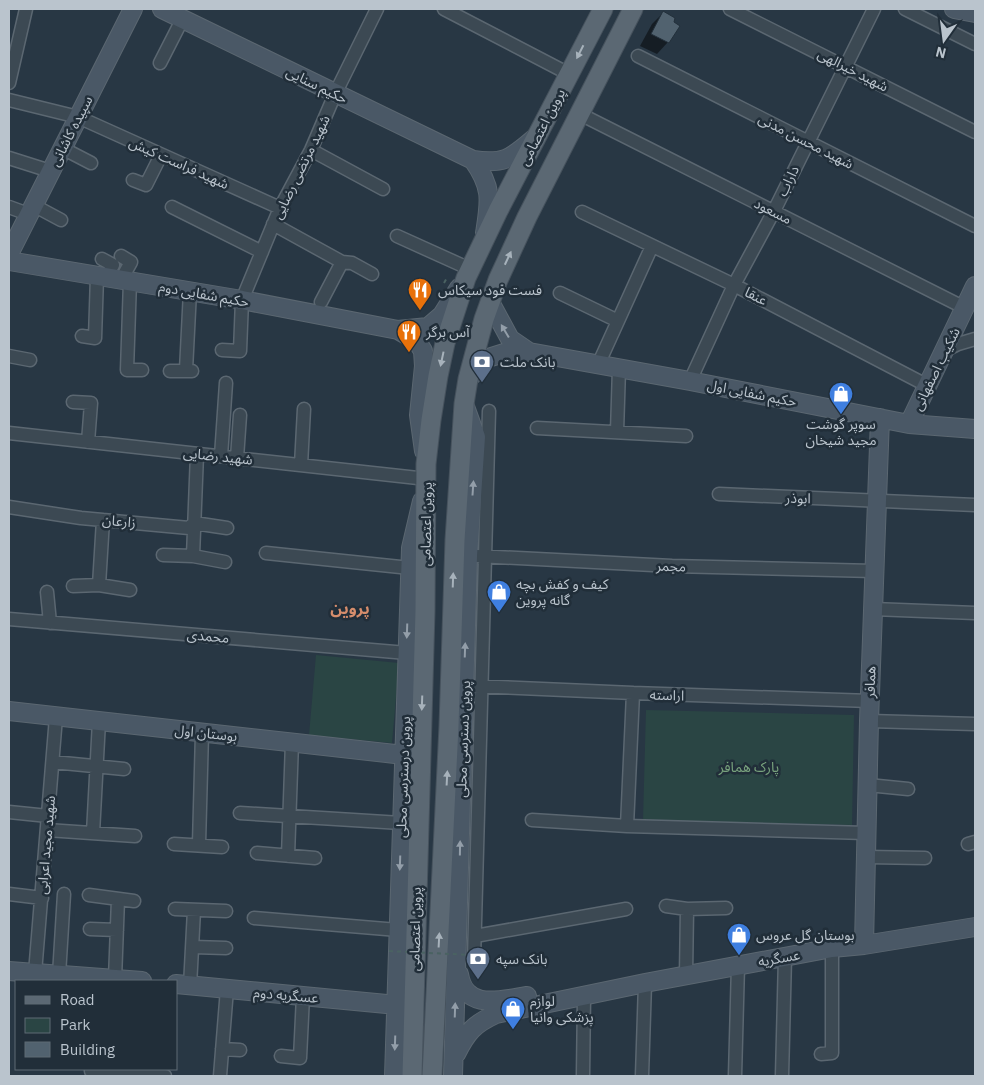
<svg xmlns="http://www.w3.org/2000/svg" width="984" height="1085" font-family="'IBM Plex Sans','Noto Sans Arabic',sans-serif">
<style>
.green{fill:#2a4544}
.shadow{fill:#0007}
.building{fill:#51626f;stroke:#23303b}
.lines{fill:none;stroke-linecap:round;stroke-linejoin:round}
.street-casing{stroke:#5b6771;stroke-width:15}
.secondary-casing{stroke:#5b6771;stroke-width:20}
.primary-casing{stroke:#46525d;stroke-width:21}
.path{stroke:#4a6262;stroke-width:2;stroke-dasharray:4 4;stroke-linecap:butt}
.street{stroke:#3c4953;stroke-width:12}
.secondary{stroke:#4a5866;stroke-width:18}
.primary{stroke:#5b6873;stroke-width:19}
.path-bridge{stroke:#4a6262;stroke-width:2;stroke-dasharray:4 4;stroke-linecap:butt}
.oneway{fill:#a7b2bb}
.oneway2{fill:#939ea9}
.labels{text-anchor:middle;stroke-width:5;stroke-linejoin:round;paint-order:stroke}
.street-label{font-size:14px;fill:#bac4cd;stroke:#212e39}
.poi-label{font-size:14px;fill:#bac4cd;stroke:#212e39;text-anchor:start}
.park-label{font-size:14px;fill:#78a27d;stroke:#212e39}
.quarter-label{font-size:16px;font-weight:bold;fill:#d68d6c;stroke:#212e39}
</style>
<rect width="100%" height="100%" fill="#283744"/>
<!-- green -->
<path class="green" d="M316,655L399,663L392,743L309,735Z
M646,710L854,715L852,825L643,820Z"/>
<!-- shadow -->
<path class="shadow" d="M663,13L668,42L657,54L640,46L652,24Z"/>
<!-- building -->
<path class="building" d="M663,11L675,18L674,22L680,26L669,43L651,34Z"/>
<g class="lines">
<defs>
<path id="street" d="M444,9L569,74
M730,9L975,132
M905,9L975,44
M638,56L975,226
M160,63L183,18
M9,83L26,9
M9,100L78,117L280,208
M580,114L965,308
M62,148L91,163
M311,150L383,189
M9,158L50,171
M133,180L146,185L161,155
M33,205L61,220
M9,207L28,214
M172,207L262,252
M582,212L734,285L928,386
M273,224L342,262L321,302
M397,236L470,269
M102,259L113,265L106,277
M342,262L352,263L372,274
M121,280L131,262L121,256
M130,281L127,370H142
M560,293L618,321
M82,336L95,338L97,276
M222,350L240,351L242,300L280,208L311,150L335,94L377,9
M944,351L958,344L975,339
M9,356L30,360
M598,365L652,246
M186,370L190,291
M170,371H192
M690,381L734,285L774,211L874,9
M73,402L91,403L88,442
M537,428L686,436
M617,432L619,368
M9,433L427,479
M221,456L226,383
M237,458L240,415
M301,465L304,409
M719,494L975,505
M9,507L81,518L189,528L194,523L227,528
M266,553L410,568
M163,555L193,556L225,562
M193,556L197,454
M477,556L672,566L874,571
M99,585L103,520
M73,586L99,585L130,590
M47,592L50,623
M873,609L975,613
M9,619L407,653
M474,686L633,693L870,701
M869,721L975,724
M53,762L124,769
M868,785L908,789
M9,812L48,816
M240,813L401,823
M532,820L627,826L866,833
M627,826L633,693
M47,830L135,836
M93,833L99,721
M174,844L222,847
M199,844L202,733
M968,844L975,842
M257,853L315,858
M288,856L292,742
M867,857L925,858
M9,894L42,898
M89,895L134,901
M666,906L687,909
M175,909L226,911
M254,918L398,930
M90,929L117,930
M475,936L626,909
M193,947L226,948
M474,959L489,411
M35,973L56,717
M59,975L64,894
M686,975L687,909L726,908
M115,979L118,899
M190,986L194,910
M222,1049L240,1050
M821,1054L832,1053V948
M281,1056L300,1058L303,996
M91,1071L165,1076
M220,1076L227,989
M583,1076L584,996
M642,1076L645,983
M735,1076L738,965
M782,1076L785,957"/>
<path id="secondary" d="M162,9L473,160C506,165 512,157 536,137
M954,9L975,13
M473,160C493,188 490,201 485,233
M9,254L133,9
M9,261L242,300L398,330L428,327L442,315L459,288
M490,302L510,339L529,352
M398,330L417,341L423,351L424,366L419,415L424,451
M468,379L488,358L507,352H529L690,381L909,424L975,429
M909,424L975,286
M9,711L404,755
M864,945L869,721L880,418
M9,971L142,981
M459,974C465,1011 500,1000 527,996
M176,984L397,1005
M456,1054C467,1032 474,1024 496,1014L645,983L832,948L864,945L975,927
M394,1076L411,548L422,501
M453,1076L468,556L476,437L464,404"/>
<path id="primary" d="M412,1076L425,611L426,464L431,420L438,376L445,343L466,278L498,211L603,9
M432,1076L449,726L455,540L464,404L468,379L484,319L498,280L527,217L633,9"/>
</defs>
<!-- street casing -->
<use href="#street" class="street-casing"/>
<!-- secondary casing -->
<use href="#secondary" class="secondary-casing"/>
<!-- primary casing -->
<use href="#primary" class="primary-casing"/>
<!-- path -->
<path class="path" d="M444,283L448,276"/>
<!-- street -->
<use href="#street" class="street"/>
<!-- secondary -->
<use href="#secondary" class="secondary"/>
<!-- primary -->
<use href="#primary" class="primary"/>
<!-- path-bridge -->
<path class="path-bridge" d="M389,951L471,955"/>
</g>
<!-- one-way arrows -->
<defs><path id="oneway-solid" d="M-6-.8H1V-3.2L6.5 0L1 3.2V.8H-6Z" transform="scale(1.25)"/></defs>
<g class="oneway">
<use href="#oneway-solid" transform="translate(580 52) rotate(117)"/>
<use href="#oneway-solid" transform="translate(508 258) rotate(-65)"/>
<use href="#oneway-solid" transform="translate(442 359) rotate(102)"/>
<use href="#oneway-solid" transform="translate(453 580) rotate(-88)"/>
<use href="#oneway-solid" transform="translate(422 703) rotate(92)"/>
<use href="#oneway-solid" transform="translate(447 778) rotate(-87)"/>
<use href="#oneway-solid" transform="translate(439 940) rotate(-87)"/>
</g>
<g class="oneway2">
<use href="#oneway-solid" transform="translate(505 331) rotate(-121)"/>
<use href="#oneway-solid" transform="translate(473 488) rotate(-86)"/>
<use href="#oneway-solid" transform="translate(407 631) rotate(92)"/>
<use href="#oneway-solid" transform="translate(465 650) rotate(-88)"/>
<use href="#oneway-solid" transform="translate(460 848) rotate(-89)"/>
<use href="#oneway-solid" transform="translate(400 863) rotate(92)"/>
<use href="#oneway-solid" transform="translate(455 1010) rotate(-88)"/>
<use href="#oneway-solid" transform="translate(395 1043) rotate(92)"/>
</g>
<!-- icons -->
<defs>
<symbol id="restaurant-pin" viewBox="-11 -11 22 30"><path d="M0 17L-7.5 6A9.5 9.5 0 1 1 7.5 6Z" fill="#e8710a" stroke="#212e39"/><path d="M-5-6h1v4h1v-4h1v4h1v-4h1v5L-1.5 .5V6h-2V.5L-5-1ZM5-6V6H3V1.5H1.5Q1.5-4 5-6Z" fill="#fff"/></symbol>
<symbol id="bank-pin" viewBox="-11 -11 22 30"><path d="M0 17L-7.5 6A9.5 9.5 0 1 1 7.5 6Z" fill="#5c6f8a" stroke="#212e39"/><path d="M-6-4H6V4H-6ZM0-2.3a2.3 2.3 0 1 0 0 4.6a2.3 2.3 0 1 0 0-4.6Z" fill="#fff"/></symbol>
<symbol id="shop-pin" viewBox="-11 -11 22 30"><path d="M0 17L-7.5 6A9.5 9.5 0 1 1 7.5 6Z" fill="#3f7fe0" stroke="#212e39"/><path d="M-5-2.5h2.3a2.7 3.5 0 0 1 5.4 0H5L5.5 6h-11ZM-1.5-2.5h3a1.5 2.3 0 0 0-3 0Z" fill="#fff"/></symbol>
</defs>
<g fill-rule="evenodd">
<use href="#restaurant-pin" x="406" y="276" width="28" height="38"/>
<use href="#restaurant-pin" x="395" y="318" width="28" height="38"/>
<use href="#bank-pin" x="468" y="348" width="28" height="38"/>
<use href="#shop-pin" x="827" y="380" width="28" height="38"/>
<use href="#shop-pin" x="485" y="578" width="28" height="38"/>
<use href="#shop-pin" x="725" y="921" width="28" height="38"/>
<use href="#bank-pin" x="464" y="945" width="28" height="38"/>
<use href="#shop-pin" x="499" y="995" width="28" height="38"/>
</g>
<g class="labels">
<!-- street labels -->
<g class="street-label">
<text transform="translate(853 70) rotate(27)" y="5">شهید خیرالهی</text>
<text transform="translate(317 85) rotate(26)" y="5">حکیم سنایی</text>
<text transform="translate(542 127) rotate(-63)" y="5">پروین اعتصامی</text>
<text transform="translate(71 131) rotate(-63)" y="5">سپیده کاشانی</text>
<text transform="translate(806 141) rotate(27)" y="5">شهید محسن مدنی</text>
<text transform="translate(179 163) rotate(24)" y="5">شهید فراست کیش</text>
<text transform="translate(301 167) rotate(-64)" y="5">شهید مرتضی رضایی</text>
<text transform="translate(788 181) rotate(-64)" y="5">داراب</text>
<text transform="translate(773 211) rotate(27)" y="5">مسعود</text>
<text transform="translate(204 294) rotate(10)" y="5">حکیم شفایی دوم</text>
<text transform="translate(756 296) rotate(27)" y="5">عنقا</text>
<text transform="translate(936 369) rotate(-64)" y="5">شکیب اصفهانی</text>
<text transform="translate(752 393) rotate(11)" y="5">حکیم شفایی اول</text>
<text transform="translate(218 456) rotate(6)" y="5">شهید رضایی</text>
<text transform="translate(798 498) rotate(2)" y="5">ابوذر</text>
<text transform="translate(119 521) rotate(5)" y="5">زارعان</text>
<text transform="translate(426 524) rotate(-89)" y="5">پروین اعتصامی</text>
<text transform="translate(671 566) rotate(2)" y="5">مجمر</text>
<text transform="translate(208 636) rotate(5)" y="5">محمدی</text>
<text transform="translate(870 682) rotate(-88)" y="5">همافر</text>
<text transform="translate(667 695) rotate(2)" y="5">اراسته</text>
<text transform="translate(206 733) rotate(6)" y="5">بوستان اول</text>
<text transform="translate(463 739) rotate(-88)" y="5">پروین دسترسی محلی</text>
<text transform="translate(403 777) rotate(-88)" y="5">پروین درسترسی محلی</text>
<text transform="translate(46 845) rotate(-85)" y="5">شهید مجید اعرابی</text>
<text transform="translate(415 929) rotate(-89)" y="5">پروین اعتصامی</text>
<text transform="translate(779 958) rotate(-10)" y="5">عسگریه</text>
<text transform="translate(286 995) rotate(5)" y="5">عسگریه دوم</text>
</g>
<!-- poi labels -->
<g class="poi-label">
<text x="438" y="295">فست فود سیکاس</text>
<text x="426" y="337">آس برگر</text>
<text x="500" y="367">بانک ملت</text>
<text x="841" y="429" text-anchor="middle">سوپر گوشت<tspan x="841" dy="16">مجید شیخان</tspan></text>
<text x="516" y="589">کیف و کفش بچه<tspan x="516" dy="16">گانه پروین</tspan></text>
<text x="756" y="940">بوستان گل عروس</text>
<text x="496" y="964">بانک سپه</text>
<text x="530" y="1006">لوازم<tspan x="530" dy="16">پزشکی وانیا</tspan></text>
</g>
<!-- park labels -->
<g class="park-label">
<text x="749" y="772">پارک همافر</text>
</g>
<!-- quarter labels -->
<g class="quarter-label">
<text x="350" y="614">پروین</text>
</g>
</g>
<!-- border -->
<rect width="984" height="1085" fill="none" stroke="#bac4cd" stroke-width="20"/>
<!-- legend -->
<rect x="15" y="980" width="162" height="90" fill="#212e39" stroke="#5e6a74"/>
<rect x="25" y="996" width="25" height="8" fill="#5b6873" stroke="#5e6a74"/>
<text x="60" y="1005" font-size="15" fill="#bac4cd">Road</text>
<rect x="25" y="1018" width="25" height="15" fill="#2a4544" stroke="#5e6a74"/>
<text x="60" y="1030" font-size="15" fill="#bac4cd">Park</text>
<rect x="25" y="1042" width="25" height="15" fill="#51626f" stroke="#5e6a74"/>
<text x="60" y="1055" font-size="15" fill="#bac4cd">Building</text>
<!-- north arrow -->
<g transform="translate(944 40) rotate(194)" stroke="#212e39" stroke-width="4" paint-order="stroke">
<path d="M0-4L9 19L0 12L-9 19Z" fill="#bac4cd"/>
<text y="-8" font-size="14" font-weight="bold" text-anchor="middle" fill="#bac4cd">N</text>
</g>
</svg>
